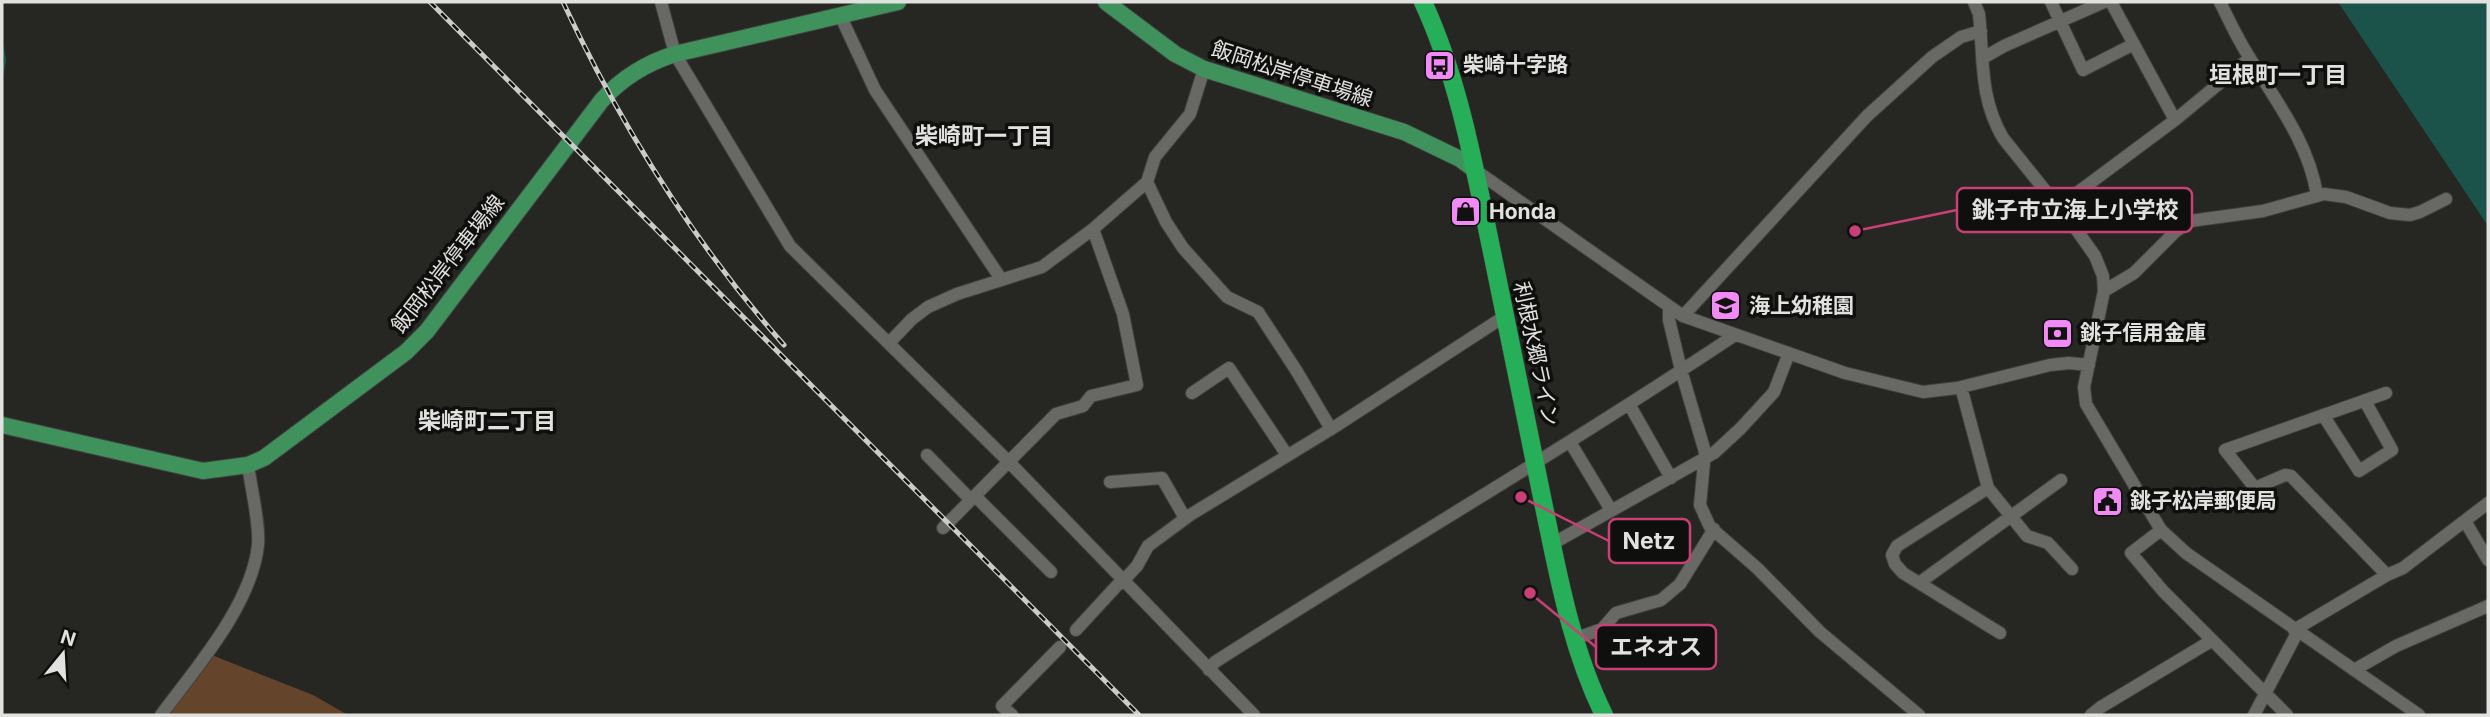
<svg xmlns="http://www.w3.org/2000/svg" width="2490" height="717" font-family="Inter,'Noto Sans JP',sans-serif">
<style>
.forest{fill:#64442b}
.water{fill:#1b5249}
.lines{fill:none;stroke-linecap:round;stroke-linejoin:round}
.stream{stroke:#1b5249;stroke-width:2.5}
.minor-casing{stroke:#41423f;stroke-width:14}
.major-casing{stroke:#41423f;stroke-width:18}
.highway-casing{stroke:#41423f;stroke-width:19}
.minor{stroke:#686965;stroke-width:12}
.major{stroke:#40925d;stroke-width:16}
.highway{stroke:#26ae58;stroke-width:18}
.rail-casing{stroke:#cbccca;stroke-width:5}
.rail{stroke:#0f0f0e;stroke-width:2.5;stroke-dasharray:8;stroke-linecap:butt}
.labels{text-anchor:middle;stroke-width:7;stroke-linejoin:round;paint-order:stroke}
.poi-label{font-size:21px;font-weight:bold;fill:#e1e2e0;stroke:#0f0f0e;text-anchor:start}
.street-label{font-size:21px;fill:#e1e2e0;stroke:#0f0f0e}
.neighbourhood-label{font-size:23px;font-weight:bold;fill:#e1e2e0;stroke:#0f0f0e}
.leader{fill:none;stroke:#c84076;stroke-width:2.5}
.callout-dot{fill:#c84076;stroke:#0f0f0e;stroke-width:2.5}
.callout{fill:#0f0f0e;stroke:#c84076;stroke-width:2.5}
.callout-label{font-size:23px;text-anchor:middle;font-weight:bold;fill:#e1e2e0}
</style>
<rect width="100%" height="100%" fill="#262723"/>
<!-- forest -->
<path class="forest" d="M204,652L313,695L348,715H164Z"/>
<!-- water -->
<path class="water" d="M2338,2H2488V226Z"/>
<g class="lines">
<!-- stream -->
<path class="stream" d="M2,4L3,2
M2,45L5,60L2,75"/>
<defs>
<path id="minor" d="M661,2L675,54L790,246L1009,462L1254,715
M1974,2L1979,14C1984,59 1979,97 2003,138L2076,229L2095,256L2103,276L2104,291L2084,387L2086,404L2161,530L2186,553L2419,715
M2051,2L2083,70L2134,44
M2111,2L2175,120
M2220,2C2227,16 2234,31 2242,45C2270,94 2308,138 2317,195
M840,15L875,90L1001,279
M1983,58L2004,46L2104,2
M1475,170L1683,316L1845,373L1923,392L1957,388L2050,365L2069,363L2089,365
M1147,182L1166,222L1183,248L1227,297L1258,312L1296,370L1331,429
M2058,207L2175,120L2250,58
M2104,291L2134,273L2175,232L2190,221L2263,211L2324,194L2346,197L2390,213L2410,215L2420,212L2446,199
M1669,308V320L1681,370L1705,452L1700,505L1710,527L1757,568L1820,632L1919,715
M1683,316L1867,116L1932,57L1961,37L1981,31
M889,343L912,319L928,307L957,294L1042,267L1093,229L1147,182L1155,157L1190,114L1204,69
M1961,387L1988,488L2027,536L2048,543L2072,569
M1192,393L1229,368L1287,455
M2386,393L2225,450L2255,488L2285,475L2291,476L2387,575
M1629,404L1671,478
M2323,415L2359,471L2392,450L2365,401
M1570,442L1611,510
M927,455L971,500
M1110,482L1162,478L1185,518
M1988,488L1897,546L1892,555L1895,564L1903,573L2000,633
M975,496L1051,572
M2465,521L2488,560
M943,528L1056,414L1083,406L1091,396L1137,385L1123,314L1093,229
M2161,530L2131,553L2163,591L2287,715
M1552,544L1714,453L1741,428L1774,392L1789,353
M1124,580L1137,566L1148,546L1190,515L1336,426L1505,316
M1919,583L2061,480
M1076,630L1123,579
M2294,630L2387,575L2403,568L2488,503
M1574,639L1602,629L1616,613L1661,600L1680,584L1714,529
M1209,670L1215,662C1387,552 1564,449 1735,335
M2354,670L2396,646L2488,606
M161,715C196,668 252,604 258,545C260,524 251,488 248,465
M1012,715L1002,706L1060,647
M2091,715L2101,707L2211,641
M2254,715L2297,633"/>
<path id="major" d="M1106,2L1175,54L1204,69L1404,132L1460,159L1475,170
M2,425L203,471L248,465L264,458L406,352L427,331L602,100C623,77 646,63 675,54L898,2"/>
<path id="highway" d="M1423,2C1460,82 1475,171 1493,257C1509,339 1527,420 1543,502C1558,574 1571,648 1604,715"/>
</defs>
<!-- minor casing -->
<use href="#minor" class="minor-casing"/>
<!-- major casing -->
<use href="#major" class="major-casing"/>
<!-- highway casing -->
<use href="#highway" class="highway-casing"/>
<!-- minor -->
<use href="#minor" class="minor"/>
<!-- major -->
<use href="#major" class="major"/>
<!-- highway -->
<use href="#highway" class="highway"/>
<defs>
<path id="rail" d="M430,2L1139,715
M563,2C620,124 694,243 784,345"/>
</defs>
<!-- rail casing -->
<use href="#rail" class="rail-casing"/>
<!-- rail -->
<use href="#rail" class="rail"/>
</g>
<!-- icons -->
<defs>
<symbol id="bus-square" viewBox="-11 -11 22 22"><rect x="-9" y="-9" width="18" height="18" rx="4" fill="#f18af4" stroke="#0f0f0e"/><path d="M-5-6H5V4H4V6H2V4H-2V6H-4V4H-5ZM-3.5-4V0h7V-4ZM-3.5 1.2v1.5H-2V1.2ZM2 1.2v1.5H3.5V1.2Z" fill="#111"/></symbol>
<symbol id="shop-square" viewBox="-11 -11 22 22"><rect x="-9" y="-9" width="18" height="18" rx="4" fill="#f18af4" stroke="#0f0f0e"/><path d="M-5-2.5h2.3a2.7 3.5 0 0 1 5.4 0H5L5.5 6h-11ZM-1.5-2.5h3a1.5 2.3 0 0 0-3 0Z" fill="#111"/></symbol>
<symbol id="school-square" viewBox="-11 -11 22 22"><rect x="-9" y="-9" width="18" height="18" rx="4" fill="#f18af4" stroke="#0f0f0e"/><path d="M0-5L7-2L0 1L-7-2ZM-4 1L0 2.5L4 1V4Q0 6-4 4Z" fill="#111"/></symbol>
<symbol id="bank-square" viewBox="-11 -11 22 22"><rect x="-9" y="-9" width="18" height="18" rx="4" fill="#f18af4" stroke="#0f0f0e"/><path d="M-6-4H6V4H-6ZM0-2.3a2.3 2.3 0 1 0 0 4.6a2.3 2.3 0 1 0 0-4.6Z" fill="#111"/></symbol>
<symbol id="civic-square" viewBox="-11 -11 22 22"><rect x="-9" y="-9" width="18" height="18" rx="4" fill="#f18af4" stroke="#0f0f0e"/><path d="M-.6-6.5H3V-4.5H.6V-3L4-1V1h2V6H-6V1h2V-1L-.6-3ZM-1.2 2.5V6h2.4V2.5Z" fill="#111"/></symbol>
</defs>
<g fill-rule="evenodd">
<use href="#bus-square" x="1422" y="48" width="35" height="35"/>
<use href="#shop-square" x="1448" y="194" width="35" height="35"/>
<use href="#school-square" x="1708" y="288" width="35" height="35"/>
<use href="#bank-square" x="2040" y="316" width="35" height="35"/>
<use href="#civic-square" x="2090" y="484" width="35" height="35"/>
</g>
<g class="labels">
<!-- poi labels -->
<g class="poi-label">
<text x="1463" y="72">柴崎十字路</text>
<text x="1489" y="219">Honda</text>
<text x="1749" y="313">海上幼稚園</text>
<text x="2080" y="340">銚子信用金庫</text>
<text x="2130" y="508">銚子松岸郵便局</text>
</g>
<!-- street labels -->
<g class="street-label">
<text transform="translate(1292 74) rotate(18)" y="7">飯岡松岸停車場線</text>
<text transform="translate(448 264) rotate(-52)" y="7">飯岡松岸停車場線</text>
<text transform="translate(1536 354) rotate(78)" y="7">利根水郷ライン</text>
</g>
<!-- neighbourhood labels -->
<g class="neighbourhood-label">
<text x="2278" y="83">垣根町一丁目</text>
<text x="984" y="144">柴崎町一丁目</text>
<text x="487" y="429">柴崎町二丁目</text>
</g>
</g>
<!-- callouts -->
<path class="leader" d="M1855 231L1957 210M1521 497L1609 541M1530 593L1596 647"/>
<g class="callout-dot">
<circle cx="1855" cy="231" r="7"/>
<circle cx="1521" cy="497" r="7"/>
<circle cx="1530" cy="593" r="7"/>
</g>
<g class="callout">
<rect x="1957" y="188" width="235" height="44" rx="7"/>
<rect x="1609" y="519" width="81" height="44" rx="7"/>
<rect x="1596" y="625" width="120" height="44" rx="7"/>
</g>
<g class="callout-label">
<text x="2075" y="218">銚子市立海上小学校</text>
<text x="1649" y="549">Netz</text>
<text x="1656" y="655">エネオス</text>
</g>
<!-- border -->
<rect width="2490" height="717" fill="none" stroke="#e1e2e0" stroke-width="7"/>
<!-- north arrow -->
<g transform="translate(63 654) rotate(18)" stroke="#0f0f0e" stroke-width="5" paint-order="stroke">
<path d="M0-5L12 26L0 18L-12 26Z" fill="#e1e2e0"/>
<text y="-10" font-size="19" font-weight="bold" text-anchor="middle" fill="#e1e2e0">N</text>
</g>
</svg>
